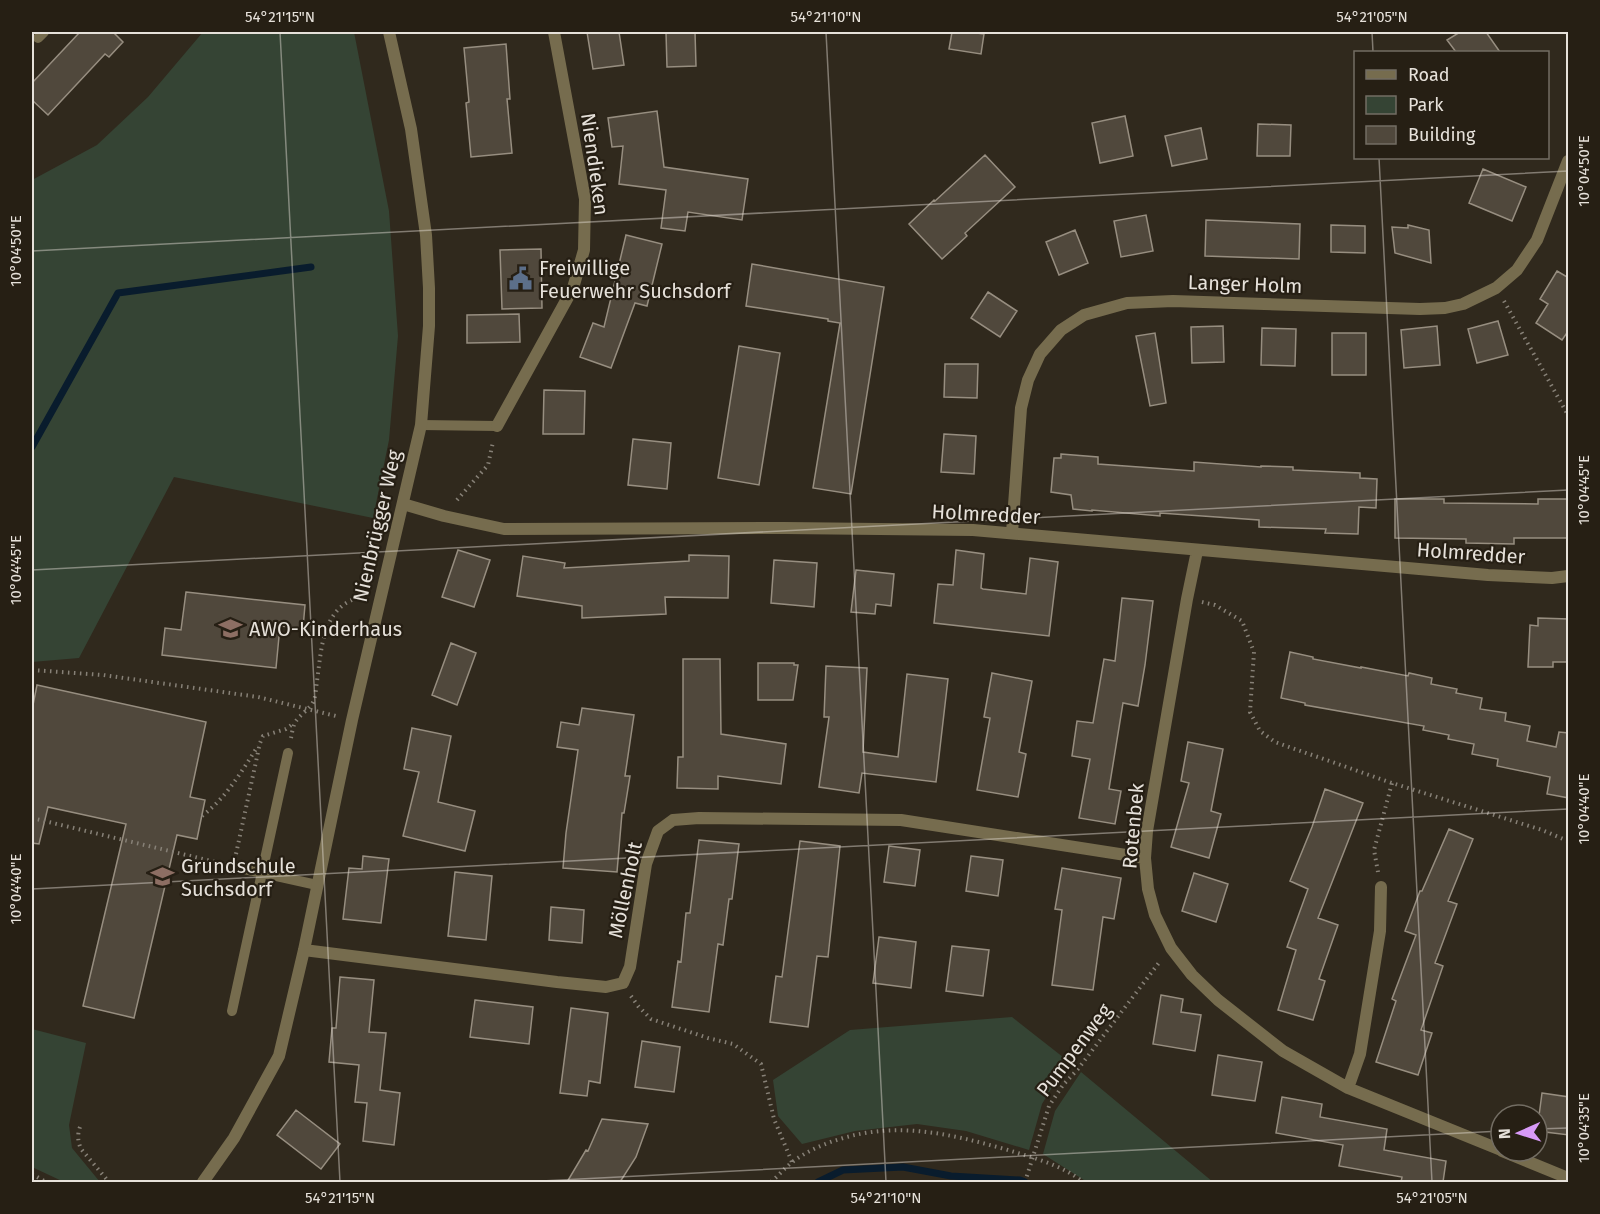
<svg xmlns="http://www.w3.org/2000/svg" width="1600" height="1214" font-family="'Fira Sans',sans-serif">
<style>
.green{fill:#354434}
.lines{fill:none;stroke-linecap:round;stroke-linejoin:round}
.stream{stroke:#091c2d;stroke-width:7}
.building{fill:#50483c;stroke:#978e80;stroke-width:1.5}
.path{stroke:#878177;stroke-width:4;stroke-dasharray:1.5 4.5;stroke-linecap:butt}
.service{stroke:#766c4e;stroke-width:10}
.minor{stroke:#766c4e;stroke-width:12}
.ticks{fill:none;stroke:#e6e1da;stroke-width:1.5;stroke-opacity:0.45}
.labels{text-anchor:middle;stroke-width:4.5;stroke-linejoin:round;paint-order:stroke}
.street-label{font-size:20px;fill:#e6e1da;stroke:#261f14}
.poi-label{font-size:20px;fill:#e6e1da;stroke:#261f14;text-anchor:start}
.neatline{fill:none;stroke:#e6e1da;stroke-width:2}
.ticks-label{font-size:15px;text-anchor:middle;fill:#e6e1da}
</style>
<rect width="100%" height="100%" fill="#30291d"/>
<!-- green -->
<path class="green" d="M203,32H354L389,211L398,336L389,440L373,518L174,477L79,658L32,662V180L97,145L148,97Z
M1012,1017L1068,1061L1042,1104L1029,1150L966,1131L917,1124L855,1131L802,1144L778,1116L773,1080L850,1030Z
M32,1029L86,1043L69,1125L72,1148L100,1182H64L32,1167Z
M1081,1072L1213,1182H1087L1043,1154L1055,1111Z"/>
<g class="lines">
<!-- stream -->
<path class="stream" d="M32,447L118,293L311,267
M818,1182L843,1170L903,1167L951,1176L1020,1180L1025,1182"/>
</g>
<!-- building -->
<path class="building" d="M80,32H113L123,42L109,57L105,54L48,115L32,100V83Z
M587,32H619L624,65L593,69Z
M666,32H695L696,66L667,67Z
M952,32H969L984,34L981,54L949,49Z
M1460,32H1486L1500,52H1456L1447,40Z
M506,44L510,99H507L512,153L471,157L466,103L469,102L464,48Z
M657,111L664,167L748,179L742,220L688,212L685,231L661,228L666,190L619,184L623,146L612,147L608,118Z
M1125,116L1133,156L1100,163L1092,123Z
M1258,124L1291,125L1290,156H1257Z
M1201,128L1207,159L1172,166L1165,136Z
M985,155L1015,187L965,233L967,236L942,259L909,224L934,200L935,201Z
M1483,169L1526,187L1512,221L1469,203Z
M1146,215L1153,251L1121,257L1114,221Z
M1206,220L1300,224L1299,259L1205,256Z
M1331,225L1365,226V253L1331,252Z
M1408,225L1429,230L1431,263L1395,253L1392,227L1408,228Z
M1075,230L1088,263L1059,275L1046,242Z
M626,235L662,244L647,306L635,303L611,368L580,357L593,323L604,327Z
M541,249L542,308L502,309L500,250Z
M752,264L884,287L851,494L813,488L840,323L828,321V319L746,306Z
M1557,271L1567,277L1569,274V330L1562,340L1536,323L1548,304L1540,299Z
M988,292L1017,311L1000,337L971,318Z
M519,314L520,342L467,343V315Z
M1498,321L1508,355L1477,363L1468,329Z
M1223,326L1224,362L1192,363L1191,327Z
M1437,326L1440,365L1404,368L1401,330Z
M1262,328L1296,329L1295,366L1261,365Z
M1155,333L1166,403L1150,406L1136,336Z
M1332,333H1366V375H1332Z
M739,346L780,353L759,485L718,478Z
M945,364H978L977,398L944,397Z
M544,390L585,391L584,434H543Z
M944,434L976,436L974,474L941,472Z
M633,439L671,443L667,489L628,485Z
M1061,454L1098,457V464L1194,471V462L1261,467V466L1293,467V470L1360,473V478L1377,479L1376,508L1359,507L1358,534L1325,533L1326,529L1259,527V520L1160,513V516L1092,510V511L1073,509L1071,495L1051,492L1054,458H1061Z
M1395,499H1444V503L1538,504V499H1569V538H1514V544L1466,543V539L1395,538Z
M458,550L490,560L474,607L442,597Z
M956,550L984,554L981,588L983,589L1026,594L1030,558L1058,562L1049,636L934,623L938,584L953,585Z
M689,555L729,556L728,598L665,597L666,614L582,618V606L517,596L523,556L565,563L564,568L689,561Z
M774,560L817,563L814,607L771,603Z
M856,570L894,574L891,606L876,604L875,614L851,612Z
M186,592L305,605L303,628L280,626L276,668L162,655L165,628L181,630Z
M1122,598L1153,601L1145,665L1138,706L1123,703L1109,789L1121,791L1115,824L1079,818L1090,759L1072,756L1077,721L1093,723L1104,659L1115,661Z
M1538,618L1569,619V662H1553V667H1528L1530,625L1538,626Z
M451,643L476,653L457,705L432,695Z
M1290,652L1313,657V659L1361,668V667L1408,676L1409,673L1432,678L1431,684L1457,689L1456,693L1482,698L1480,709L1506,713L1505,721L1530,726L1527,741L1556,747L1559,732L1569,733V798L1547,794L1550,777L1497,766L1498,759L1472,754L1474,744L1448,739L1449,735L1423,730L1424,726L1305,705V703L1281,698Z
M683,659H720L721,734L786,744L781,784L718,776V789L677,788L678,757H683Z
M758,663H794V665H798L793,700H758Z
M826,666L867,668L863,752L898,757L907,674L948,679L936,782L862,773L859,793L819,787L829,717H824Z
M992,673L1032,681L1019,752L1026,754L1018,797L977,790L990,718L984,717Z
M37,685L206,722L190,797L205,800L197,839L177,835L134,1018L83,1006L126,824L48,807L39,844L32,843V710Z
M582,708L634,715L625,776H630L624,813H622L617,872L563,868L566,833L578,750L557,747L561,722L579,725Z
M412,728L451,736L438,802L475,811L465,851L403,836L419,772L404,769Z
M1188,742L1223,749L1211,811L1221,814L1209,858L1171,847L1189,783L1181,781Z
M1325,789L1363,803L1318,918L1338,925L1319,979L1325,981L1313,1020L1278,1010L1296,950L1287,947L1308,889L1290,881L1312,827Z
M1449,829L1473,839L1448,901L1457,904L1435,963L1443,966L1421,1030L1432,1033L1418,1075L1376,1062L1396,1001L1392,999L1416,935L1405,931L1420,891H1422Z
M699,840L739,844L732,899H729L723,945L718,944L709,1012L672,1007L678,961L681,962L686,913H690Z
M800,841L840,846L828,957L817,956L808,1027L770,1022L776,976L782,977Z
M889,846L920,850L915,886L884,882Z
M363,856L389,859L381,923L343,919L349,868L362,869Z
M971,856L1003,860L998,896L966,891Z
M1062,868L1121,878L1114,919L1103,917L1093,990L1052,985L1062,910L1055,909Z
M455,872L492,876L486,940L448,936Z
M1194,873L1228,884L1216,922L1182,911Z
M551,907L584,910L582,943L549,940Z
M879,937L916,942L911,988L873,983Z
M952,946L989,950L983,996L946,991Z
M340,977L374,980L369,1032L386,1033L380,1090L400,1093L394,1145L363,1141L367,1103L355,1102L359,1065L329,1062L332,1028H336Z
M1161,995L1183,999L1181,1012L1201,1015L1195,1051L1153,1044Z
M475,1000L533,1007L529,1044L470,1037Z
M571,1008L608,1013L600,1083L589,1081L587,1096L560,1093Z
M642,1041L680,1047L674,1092L635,1087Z
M1218,1055L1262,1062L1255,1101L1212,1095Z
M1542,1093L1569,1097V1135L1537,1131Z
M1282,1097L1322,1104L1320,1117L1387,1129L1384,1150L1446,1161L1443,1182H1401L1402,1177L1339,1166L1343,1145L1276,1133Z
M296,1110L340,1144L321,1169L277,1135Z
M602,1119L648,1124L636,1157L620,1182H567L586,1150L588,1151Z"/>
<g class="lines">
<!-- path -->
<path class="path" d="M1504,301L1568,415
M457,500L488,465L493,442
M1202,602L1215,605L1242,621L1254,652L1250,712L1260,731L1275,742L1392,783L1542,830L1568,841
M32,670L103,675L258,697L336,716
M291,738C292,733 293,725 296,721C301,714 311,708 314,700C316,694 316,687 317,681C322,646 322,604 365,596
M202,816C227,797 241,772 258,746
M32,818L228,865
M236,854L260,743L263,736L286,729L294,723
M1378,872L1374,850L1392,783
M631,996L638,1006L651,1019L708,1038L733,1044L761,1064L774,1119L792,1162
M80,1127C77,1135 78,1142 81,1149L109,1182
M32,1174L46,1182
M771,1182C778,1176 784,1169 791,1163C805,1152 823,1144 840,1139C898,1121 951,1134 1008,1150C1034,1158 1062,1165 1083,1182
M1025,1182L1049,1106L1063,1085L1078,1069L1161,960"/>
<!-- service -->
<path class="service" d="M38,38L44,32
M421,425L497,426
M244,869L317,885
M232,1011L288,753"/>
<!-- minor -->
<path class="minor" d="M497,426L573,288L584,250L585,199L554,32
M403,504L444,516L504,529L785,528L973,530L1488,575L1552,578L1568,576
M1012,533L1021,408L1028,380L1040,354L1061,330L1084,315L1127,303L1173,301L1420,309L1445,308L1463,304L1496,288L1517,270L1537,240L1568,161
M1197,551L1187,599L1147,831L1145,858L1148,889L1155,915L1171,948L1192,975L1218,1000L1283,1051L1348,1088L1501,1150
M304,950L557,982L606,987L623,983L630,967L646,864L658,831L673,820L699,818L901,820L1145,858
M1348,1088L1360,1054L1380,931L1381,887
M1502,1151L1568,1178
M203,1182L234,1138L279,1056L304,950L352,720L421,425L429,326V288L426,235L411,129L389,32"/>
</g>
<!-- ticks -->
<path class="ticks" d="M280,32L340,1182M826,32L886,1182M1372,32L1373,52M1379,158L1432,1182M32,251L1568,171M32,570L1568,490M32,889L1568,809M1537,1129L1568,1128M522,1182L1501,1131"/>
<!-- icons -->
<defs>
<symbol id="civic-bare" viewBox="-9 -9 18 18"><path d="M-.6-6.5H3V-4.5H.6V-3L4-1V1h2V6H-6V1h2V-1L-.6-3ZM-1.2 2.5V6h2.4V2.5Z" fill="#5c6f8a" stroke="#261f14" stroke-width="2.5" paint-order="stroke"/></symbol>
<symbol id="school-bare" viewBox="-9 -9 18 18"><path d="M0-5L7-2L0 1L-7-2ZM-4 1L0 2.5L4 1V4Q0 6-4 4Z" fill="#8d6e63" stroke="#261f14" stroke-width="2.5" paint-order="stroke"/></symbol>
</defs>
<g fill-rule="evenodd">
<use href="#civic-bare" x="504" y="262" width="33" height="33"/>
<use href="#school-bare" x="214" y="612" width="33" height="33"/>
<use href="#school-bare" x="146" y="860" width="33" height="33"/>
</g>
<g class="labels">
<!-- street labels -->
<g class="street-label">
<text transform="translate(595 164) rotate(82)" y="7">Niendieken</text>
<text transform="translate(1245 284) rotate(2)" y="7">Langer Holm</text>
<text transform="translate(986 514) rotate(3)" y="7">Holmredder</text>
<text transform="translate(377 526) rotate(-77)" y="7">Nienbrügger Weg</text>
<text transform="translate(1471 553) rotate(4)" y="7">Holmredder</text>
<text transform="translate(1133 826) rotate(-85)" y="7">Rotenbek</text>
<text transform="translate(625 890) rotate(-78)" y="7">Möllenholt</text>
<text transform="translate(1074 1050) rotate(-53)" y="7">Pumpenweg</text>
</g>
<!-- poi labels -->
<g class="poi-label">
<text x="539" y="275">Freiwillige<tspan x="539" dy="23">Feuerwehr Suchsdorf</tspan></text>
<text x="249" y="636">AWO-Kinderhaus</text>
<text x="181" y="873">Grundschule<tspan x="181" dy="23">Suchsdorf</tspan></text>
</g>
</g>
<!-- border -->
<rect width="1600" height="1214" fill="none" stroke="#261f14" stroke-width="66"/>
<!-- legend -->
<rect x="1354" y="51" width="195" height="108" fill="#261f14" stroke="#736d63" stroke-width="1.5"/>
<rect x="1366" y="70" width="30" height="9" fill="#766c4e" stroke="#736d63" stroke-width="1.5"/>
<text x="1408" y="81" font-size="18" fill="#e6e1da">Road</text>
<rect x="1366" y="96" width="30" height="18" fill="#354434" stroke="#736d63" stroke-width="1.5"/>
<text x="1408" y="111" font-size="18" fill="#e6e1da">Park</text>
<rect x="1366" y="126" width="30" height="18" fill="#50483c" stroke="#736d63" stroke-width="1.5"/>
<text x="1408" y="141" font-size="18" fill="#e6e1da">Building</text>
<!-- north arrow -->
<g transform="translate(1519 1133) rotate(267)"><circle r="28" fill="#261f14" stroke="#736d63" stroke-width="1.5"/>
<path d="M0-4.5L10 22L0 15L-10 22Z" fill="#d89af8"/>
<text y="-9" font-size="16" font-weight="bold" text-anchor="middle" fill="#e6e1da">N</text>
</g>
<rect x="33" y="33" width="1534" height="1148" class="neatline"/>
<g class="ticks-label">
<text x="280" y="22">54°21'15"N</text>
<text x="826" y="22">54°21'10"N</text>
<text x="1372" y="22">54°21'05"N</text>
<text transform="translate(1584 171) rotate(-90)" y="5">10°04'50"E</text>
<text transform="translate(16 251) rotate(-90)" y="5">10°04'50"E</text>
<text transform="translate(1584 490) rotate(-90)" y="5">10°04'45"E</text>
<text transform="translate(16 570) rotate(-90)" y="5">10°04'45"E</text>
<text transform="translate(1584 809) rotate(-90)" y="5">10°04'40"E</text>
<text transform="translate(16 889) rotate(-90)" y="5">10°04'40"E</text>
<text transform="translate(1584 1128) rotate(-90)" y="5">10°04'35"E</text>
<text x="340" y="1203">54°21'15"N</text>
<text x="886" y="1203">54°21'10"N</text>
<text x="1432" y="1203">54°21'05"N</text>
</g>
</svg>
